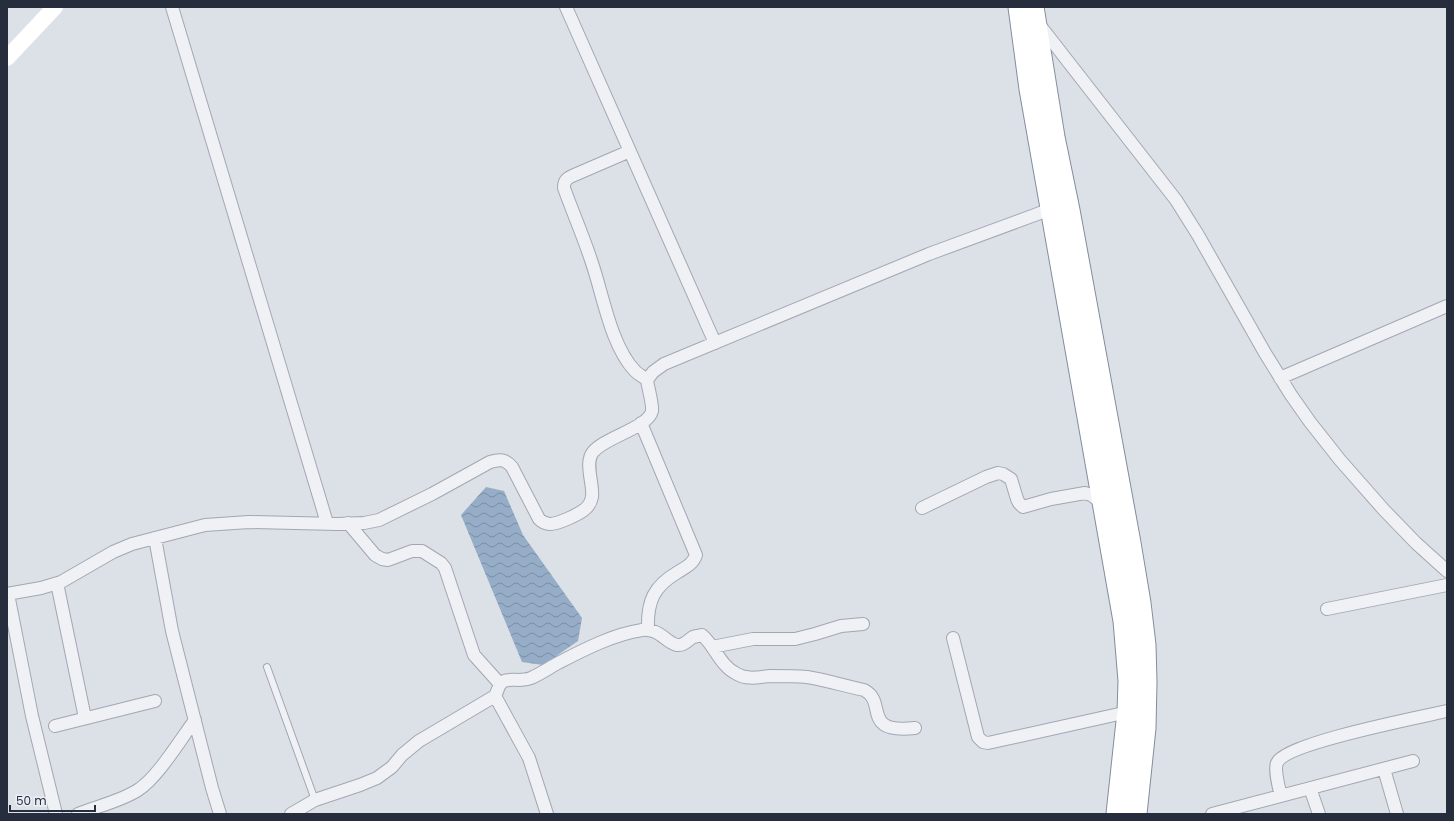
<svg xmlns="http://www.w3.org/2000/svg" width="1454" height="821" font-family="Poppins,sans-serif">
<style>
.water{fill:url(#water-waves)}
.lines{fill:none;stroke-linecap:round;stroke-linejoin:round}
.lane-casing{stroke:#a2a7b1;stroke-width:8}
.street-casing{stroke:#a2a7b1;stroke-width:14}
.highway-casing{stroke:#838d9e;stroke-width:23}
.lane{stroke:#eff1f5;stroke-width:6}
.street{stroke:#eff1f5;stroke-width:12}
.secondary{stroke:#fff;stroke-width:16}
.highway{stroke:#fff;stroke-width:21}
</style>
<defs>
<pattern id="water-waves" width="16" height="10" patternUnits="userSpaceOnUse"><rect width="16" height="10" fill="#96adc8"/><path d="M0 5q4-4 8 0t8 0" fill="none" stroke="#7a8da4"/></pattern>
</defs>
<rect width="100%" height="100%" fill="#dce0e7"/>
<!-- water -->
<path class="water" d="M486,487L504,491L523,535L582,618L578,641L543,665L522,662L461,515Z"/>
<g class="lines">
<defs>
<path id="lane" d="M267,667L315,800"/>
<path id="street" d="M172,7L327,523
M566,7L715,343
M1038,23L1176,200L1198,235L1265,353L1291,395L1310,422L1340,460L1384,510L1416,543L1447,571
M630,151L572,176C566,179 564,181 564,188C573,213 584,238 592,263C603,295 611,346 635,371C639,375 644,377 647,380
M1280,378L1447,306
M641,423L696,555C693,564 686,567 678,572C654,586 647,601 648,629
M922,508L986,477L998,473L1003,474L1011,479L1017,499L1019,503L1023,507L1051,499L1085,493L1091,495L1103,504
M348,523L375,555L382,559L388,560L412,551H422L441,563L445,568L474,655L500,684
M155,538L172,631L212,788L220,814
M57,583L85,718
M7,594L41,588L61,582L113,552L132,544L205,525L249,522L337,524L364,523L379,520L432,494L490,462C500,459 505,459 512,467L539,519C542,522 545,524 550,524C558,524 577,515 584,510C588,507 591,502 592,497C594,485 584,463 593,452C605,437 648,428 652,411C653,404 648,388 647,380L653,372L664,364L929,254L1051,209
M8,594L32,716L56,814
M1327,609L1447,585
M953,638L978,737L983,742L988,743L1128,712
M712,647L753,639H795L815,634L841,626L863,624
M495,696L529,758L547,814
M55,726L155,701
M1384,769L1397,814
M1310,788L1319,814
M1281,796C1279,788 1274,770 1277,763C1285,743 1421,717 1447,711
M78,814C98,806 121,801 138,790C158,777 180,740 195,720
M291,814L315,800L360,785L377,778L392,767L402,755L419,741L495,696C498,691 498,684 504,681C511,678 521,682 531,678C540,674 549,668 558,663C583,650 614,634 642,630C660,628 666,643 677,645C684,646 688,640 693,637C696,636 699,636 702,635C715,646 720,666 737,674C747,680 759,677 770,676C782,676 795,676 807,677C826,680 845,686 864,690C888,702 860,734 915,728
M1212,814L1413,761"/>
<path id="highway" d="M1019,7L1030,89L1124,621L1129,681L1128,712L1117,814
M1033,7L1054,137L1069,210L1130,543L1140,603L1145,645L1146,682L1145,728L1136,814"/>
</defs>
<!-- lane casing -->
<use href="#lane" class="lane-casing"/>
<!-- street casing -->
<use href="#street" class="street-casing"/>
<!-- highway casing -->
<use href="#highway" class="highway-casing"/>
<!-- lane -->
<use href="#lane" class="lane"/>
<!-- street -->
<use href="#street" class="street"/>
<!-- secondary -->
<path class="secondary" d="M7,58L55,7"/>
<!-- highway -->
<use href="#highway" class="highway"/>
</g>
<!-- border -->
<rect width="1454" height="821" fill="none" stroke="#262e3e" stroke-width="16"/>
<!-- scale -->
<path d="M10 805v6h85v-6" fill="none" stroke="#262e3e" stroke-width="2"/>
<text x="16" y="805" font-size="12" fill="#262e3e" stroke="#eceff5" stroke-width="3" paint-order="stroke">50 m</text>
</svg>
